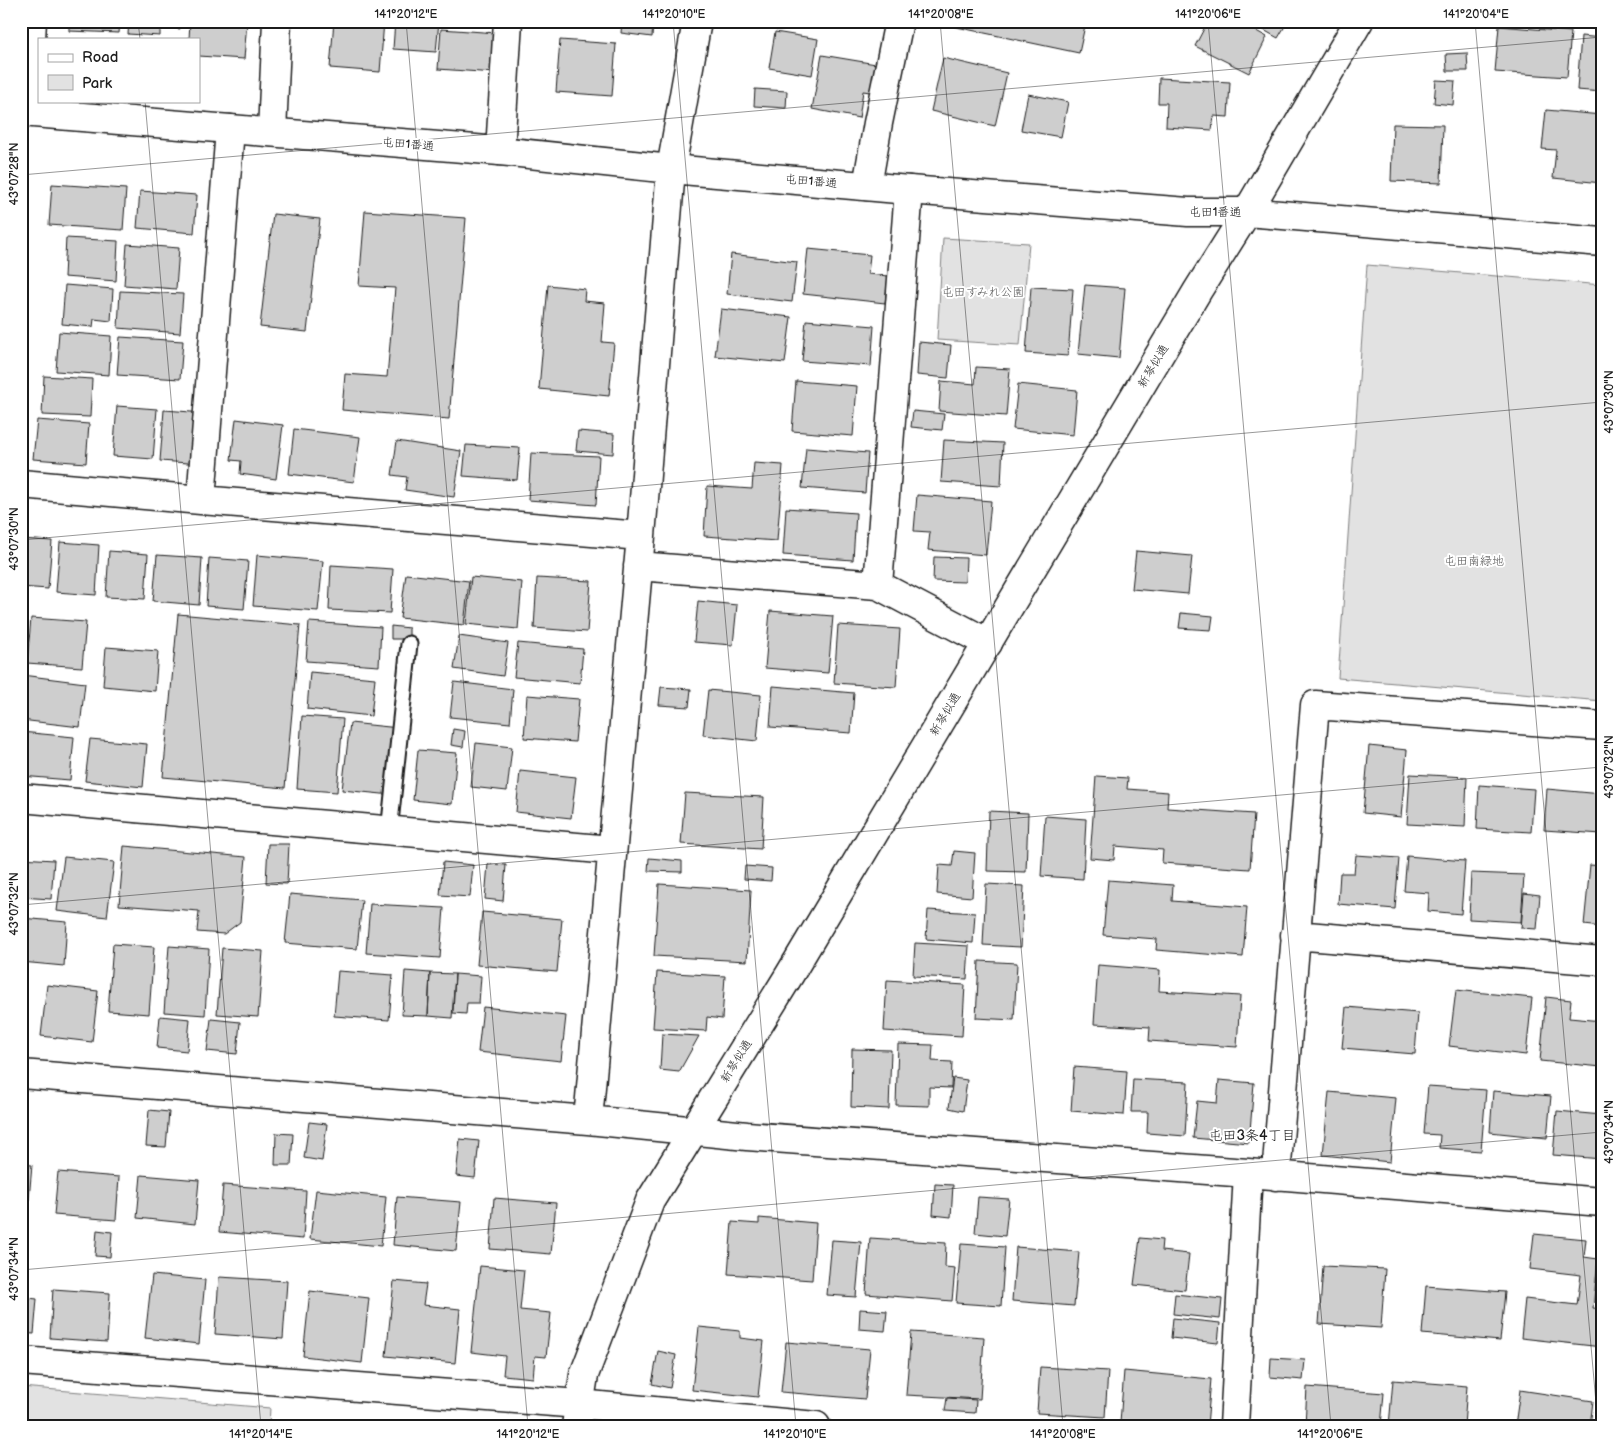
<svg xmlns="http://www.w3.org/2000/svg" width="1623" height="1447" font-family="'Balsamiq Sans','Klee One',sans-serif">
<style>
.green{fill:#e2e2e2;stroke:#7f7f7f}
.building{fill:#cecece;stroke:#1c1c1c}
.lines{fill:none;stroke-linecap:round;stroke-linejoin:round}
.lane-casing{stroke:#1c1c1c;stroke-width:19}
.street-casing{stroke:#1c1c1c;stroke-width:31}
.secondary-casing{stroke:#1c1c1c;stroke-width:31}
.lane{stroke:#fff;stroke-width:15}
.street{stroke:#fff;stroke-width:28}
.secondary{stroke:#fff;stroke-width:28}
.ticks{fill:none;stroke:#1c1c1c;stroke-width:1;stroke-opacity:0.45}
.labels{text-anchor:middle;stroke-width:4;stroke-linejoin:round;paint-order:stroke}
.street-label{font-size:12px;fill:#1c1c1c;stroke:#fff}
.park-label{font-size:12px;fill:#575757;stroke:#fff}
.neighbourhood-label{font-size:14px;fill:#1c1c1c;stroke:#fff}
.neatline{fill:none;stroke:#1c1c1c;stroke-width:2}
.ticks-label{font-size:12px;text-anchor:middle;fill:#1c1c1c}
</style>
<rect width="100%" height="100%" fill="#fff"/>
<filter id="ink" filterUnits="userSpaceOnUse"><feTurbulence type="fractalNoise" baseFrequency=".02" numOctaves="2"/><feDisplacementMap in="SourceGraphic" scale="10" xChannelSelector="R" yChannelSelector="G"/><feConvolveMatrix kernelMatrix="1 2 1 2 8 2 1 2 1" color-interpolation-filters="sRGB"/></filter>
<g filter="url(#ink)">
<!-- green -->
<path class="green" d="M943,238L1029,243L1020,345L937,340Z
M1367,265L1602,285V701L1338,678Z
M21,1387L270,1408L269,1426H21Z"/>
<!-- building -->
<path class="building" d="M69,21H120L119,33L69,31Z
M129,21H180V29L160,27V36L128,34Z
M190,21H247L244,59L199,56V39H189Z
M334,21H384L380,72L330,68Z
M395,21H439L436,52L393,49Z
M622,21L653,23L652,37L621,33Z
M948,21H1086L1079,53L947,25Z
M1208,21H1254L1251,28L1267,37L1249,73L1195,46Z
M1264,21H1288L1278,38L1260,28Z
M1499,26L1571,32L1567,77L1495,72Z
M441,29L497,33L495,73L438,69Z
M775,32L818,39L812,75L769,68Z
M1581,36L1602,38V92L1577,90Z
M560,40L616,44L612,96L556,92Z
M1467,53L1468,71H1447L1446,54Z
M822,55L876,64L870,92L863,91L859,118L812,109Z
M943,58L1007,73L995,126L931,111Z
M1159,78L1230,82L1228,117L1214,116L1212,130L1166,127L1167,103H1158Z
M1436,80L1455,81L1453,105L1434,103Z
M755,89L787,91L786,108L754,106Z
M1028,94L1068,102L1061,137L1021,130Z
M1546,110L1602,115V183L1553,178L1556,150L1542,149Z
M1393,124L1443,125L1441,183L1391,181Z
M52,184L126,189L123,230L49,225Z
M140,191L197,195L194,233L137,228Z
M365,211L466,218L449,419L342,410L345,374L387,377L395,288L359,286Z
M273,214L320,219L307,332L260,327Z
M66,238L118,241L116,281L64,277Z
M127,244L179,248L176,289L124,285Z
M808,249L870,255L868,274L888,276L885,303L803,294Z
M731,254L797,262L792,302L727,294Z
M65,285L113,289L111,321L94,319L93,327L62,324Z
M548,285L585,289L584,301L605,303L602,342L614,343L609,396L539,389Z
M1085,285L1125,288L1119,358L1078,354Z
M1031,287L1073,289L1068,356L1026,353Z
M120,291L183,294L180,333L118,328Z
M721,309L791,317L785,363L715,356Z
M806,320L874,326L871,366L802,361Z
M59,332L111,336L109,375L56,371Z
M120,337L183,341L180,379L117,375Z
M919,342L951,345L948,378L917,375Z
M976,367L1010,369L1006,416L939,411L941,381L975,384Z
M44,376L92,379L90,417L42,415Z
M796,381L857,386L853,436L792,431Z
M1018,384L1077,390L1073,435L1013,429Z
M117,406L157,409L153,459L113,456Z
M164,410L205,413L202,464L160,461Z
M913,411L944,414L942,430L911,427Z
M236,419L283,425L276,479L240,474L241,461L231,460Z
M37,420L89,424L86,463L33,459Z
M294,429L360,437L354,482L289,474Z
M578,431L614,434L613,454L576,451Z
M944,440L1003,443L1001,486L941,482Z
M397,441L461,451L454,497L405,490L407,477L392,475Z
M466,445L520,448L517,480L463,476Z
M806,448L868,453L865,493L802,488Z
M531,453L599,456L596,505L528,500Z
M754,463L783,465L777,541L704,536L707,486L752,489Z
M917,495L991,501L986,555L928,550L930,532L914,531Z
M786,508L856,513L853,560L783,555Z
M21,539L52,541L48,589L21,587Z
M60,542L99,545L96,595L56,592Z
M109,551L148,554L145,599L106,597Z
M1136,551L1192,556L1188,594L1132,589Z
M157,555L202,558L199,605L153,601Z
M257,555L323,561L318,611L253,606Z
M934,557L966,558L965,582L933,581Z
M209,558L248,561L244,609L206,606Z
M331,565L393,569L390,613L329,610Z
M406,574L469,581L464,625L400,618Z
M471,577L522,582L518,629L466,624Z
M537,578L591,581L587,632L534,628Z
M698,601L737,605L733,645L694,642Z
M770,611L833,616L828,673L765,668Z
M1181,613L1213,616L1211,630L1179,628Z
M178,614L300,625L285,788L163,777Z
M31,618L86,622L82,667L27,663Z
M309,622L381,627L379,666L306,661Z
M838,625L900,629L896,687L834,683Z
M391,626L409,628V639H391Z
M459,636L508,643L503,676L454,669Z
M518,643L583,649L580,683L514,677Z
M106,647L158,651L155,691L103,686Z
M310,672L375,678L371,716L307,709Z
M22,675L85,683L80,727L21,720Z
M454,682L513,689L510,723L450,717Z
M773,686L854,693L851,733L770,727Z
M661,687L691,689L689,707L659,705Z
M708,690L761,695L757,741L703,735Z
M527,695L579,699L575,742L524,738Z
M302,716L343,719L337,792L297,789Z
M350,723L399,728L392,795L342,790Z
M453,729L465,731L463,747L451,745Z
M21,732L74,737L70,780L21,776Z
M90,739L147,744L143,787L85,781Z
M476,743L512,747L507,791L471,787Z
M1369,746L1407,750L1401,817L1363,813Z
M418,750L457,753L452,804L413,800Z
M520,771L576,777L571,818L516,812Z
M1410,774L1467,777L1465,827L1407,824Z
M1096,776L1128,778L1127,789L1168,792L1167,808L1254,814L1250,869L1162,863L1163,850L1115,846L1114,860L1090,858Z
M1479,785L1534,789L1531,832L1477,829Z
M1547,789L1602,794V834L1544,830Z
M685,793L764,797L761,849L681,844Z
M989,811L1028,813L1026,872L987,871Z
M1045,816L1086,819L1083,879L1041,876Z
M268,844H289L287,884L266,883Z
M124,846L246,857L240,922L224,934L197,932L199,911L119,905Z
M954,851L975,853L972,897L937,894L939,865L952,866Z
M1356,855L1399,858L1395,909L1338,904L1340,873H1354Z
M1407,856L1465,861L1461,914L1428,911L1429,893L1404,891Z
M64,857L114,862L107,917L57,911Z
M21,858L54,860L51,899L21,897Z
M649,858L682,861V872L648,871Z
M443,862L473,865L470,897L440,895Z
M488,864L506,865L503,901L485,899Z
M1590,865L1602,866V927L1584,925Z
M745,866L772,868L771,881L744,879Z
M1471,873L1524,875L1521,922L1469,919Z
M1108,880L1173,885L1172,901L1247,907L1243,957L1156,950L1157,939L1103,935Z
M659,884L751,890L747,961L654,956Z
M986,884L1024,886L1021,947L983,945Z
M1524,893L1540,895L1537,929L1521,928Z
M290,894L362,900L357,949L285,943Z
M370,904L444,908L440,958L366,953Z
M928,910L975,913L973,943L926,939Z
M482,912L562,919L557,972L477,965Z
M21,918L67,922L64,966L21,962Z
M915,943L969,946L967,979L913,976Z
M113,944L154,947L149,1014L108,1011Z
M169,946L209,949L205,1015L164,1012Z
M222,948L263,951L258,1017L217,1014Z
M979,961L1017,963L1014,1020L976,1018Z
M1098,965L1160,970L1159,991L1240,996L1237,1047L1149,1041L1150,1027L1094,1024Z
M338,971L393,975L389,1020L334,1016Z
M405,971L430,973L428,1016L402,1015Z
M657,972L725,976L722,1019L707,1017L706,1031L653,1028Z
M430,973L455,974L452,1018L428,1016Z
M455,974L481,976L479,1003H467L466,1014L453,1013Z
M887,980L965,985L962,1036L884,1031Z
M47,985L98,991L92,1042L41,1036Z
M1456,990L1532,998L1526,1055L1449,1046Z
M1546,997L1571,1000L1569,1018L1602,1021V1067L1540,1061Z
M483,1007L566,1016L561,1061L478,1052Z
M1346,1007L1418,1013L1415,1054L1342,1048Z
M160,1016L190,1019L187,1051L157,1048Z
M211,1019L240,1022L237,1054L207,1051Z
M662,1034L699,1036L679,1072L660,1070Z
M898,1044L933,1045L932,1061L952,1062L951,1088L929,1087V1106L896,1105Z
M852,1049L891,1050L889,1109L851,1107Z
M1074,1067L1127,1071L1124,1115L1071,1111Z
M953,1078L967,1080L963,1111L949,1108Z
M1133,1079L1188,1082L1185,1136L1147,1133L1148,1112H1131Z
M1219,1080L1254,1083L1249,1143L1193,1138L1197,1101L1217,1103Z
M1428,1086L1486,1090L1481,1151L1439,1148L1440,1135L1424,1134Z
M1493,1091L1551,1096L1547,1138L1490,1132Z
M1329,1092L1396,1098L1390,1162L1323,1155Z
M149,1110L169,1112L166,1147L146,1146Z
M1557,1111L1602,1115V1159L1553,1155Z
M309,1122L327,1124L322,1161L304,1158Z
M276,1133L293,1134L291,1165H275Z
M460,1139L479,1141L475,1178L456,1176Z
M21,1164L32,1165L28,1211H21Z
M58,1172L119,1177L116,1220L54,1215Z
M141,1175L199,1180L195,1224L137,1218Z
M935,1184L953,1185L951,1217L933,1215Z
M223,1185L306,1191L303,1239L219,1232Z
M316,1190L386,1197L381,1246L310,1239Z
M397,1197L461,1202L456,1251L393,1245Z
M978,1197L1009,1199L1005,1236L975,1233Z
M494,1198L556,1203L551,1254L490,1249Z
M759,1218L816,1223L812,1280L728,1274L732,1222L759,1224Z
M97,1230L112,1232L110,1257L95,1256Z
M1534,1234L1586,1239L1584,1257L1598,1259L1593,1308L1602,1309V1347L1521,1338L1525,1299L1577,1305L1581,1275L1530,1269Z
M870,1238L946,1243L945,1267L955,1268L952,1301L866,1294Z
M1140,1238L1162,1240L1161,1251L1189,1254L1185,1290L1134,1285Z
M832,1240L861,1242L856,1297L827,1295Z
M961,1244L1005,1247L1001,1306L956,1303Z
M1016,1247L1079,1252L1074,1306L1012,1301Z
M480,1266L524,1270L520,1310L551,1313L546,1357L535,1356L533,1378L503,1375L505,1356L471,1352Z
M1323,1266L1385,1269L1381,1328L1319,1324Z
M152,1275L205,1280L199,1344L145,1338Z
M219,1277L287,1281L283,1339L215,1334Z
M394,1281L426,1284L423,1305L460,1309L455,1363L386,1356Z
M1426,1286L1505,1292L1500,1341L1422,1334Z
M53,1289L110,1293L107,1342L50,1338Z
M310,1291L369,1298L362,1363L303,1356Z
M1175,1294L1222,1299L1220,1319L1173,1314Z
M21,1297L37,1299L34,1334L21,1333Z
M860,1309L887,1311L885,1331L859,1329Z
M1173,1318L1220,1323L1218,1343L1171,1338Z
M699,1327L740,1331V1338L764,1341L758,1397L692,1390Z
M911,1332L984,1337L980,1399L906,1395Z
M786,1342L870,1349L865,1399L781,1392Z
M658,1351L676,1355L670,1388L652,1384Z
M1271,1358L1305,1360L1303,1380L1270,1377Z
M1040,1367L1108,1371L1105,1417L1037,1413Z
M1124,1371L1211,1379L1207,1426L1120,1423Z
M1393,1380L1467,1386L1464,1426H1389Z
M1307,1387L1384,1393L1381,1426H1305Z
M1520,1390L1593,1401L1590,1426H1515Z
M947,1398L976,1400L975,1413L945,1411Z"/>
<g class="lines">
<defs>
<path id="lane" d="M389,832L409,644"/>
<path id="street" d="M27,112L32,21
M272,132L277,21
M500,151L508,21
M867,186L878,123L899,21
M21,484L201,500L230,129
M201,500L641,536
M638,566L878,585L988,643
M878,585L909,190
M21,798L611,850
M1295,935L1602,961
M21,1074L588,1120L747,1136L1248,1173L1602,1202
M588,1120L641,536L671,169L697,21
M1276,1176L1315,705L1602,726
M21,1361L579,1404L816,1426
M1234,1426L1248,1173"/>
<path id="secondary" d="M21,112L500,151L671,169L909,190L1188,212H1247L1602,242
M576,1426L584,1375L650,1201L790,974L1198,290L1247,212L1359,21"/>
</defs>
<!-- lane casing -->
<use href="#lane" class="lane-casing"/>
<!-- street casing -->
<use href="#street" class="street-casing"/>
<!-- secondary casing -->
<use href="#secondary" class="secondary-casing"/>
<!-- lane -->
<use href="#lane" class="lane"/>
<!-- street -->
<use href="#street" class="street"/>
<!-- secondary -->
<use href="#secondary" class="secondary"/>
</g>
</g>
<!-- ticks -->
<path class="ticks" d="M138,21L140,39M406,21L528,1426M673,21L796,1426M940,21L1063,1426M1208,21L1331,1426M1475,21L1598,1426M145,101L261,1426M21,175L1602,37M21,540L1602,402M21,905L1602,767M21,1270L1602,1132"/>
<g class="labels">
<!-- street labels -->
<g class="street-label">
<text transform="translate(408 144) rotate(5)" y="4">屯田1番通</text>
<text transform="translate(811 181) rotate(5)" y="4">屯田1番通</text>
<text x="1215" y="216">屯田1番通</text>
<text transform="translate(1153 366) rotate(-59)" y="4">新琴似通</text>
<text transform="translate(945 714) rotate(-59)" y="4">新琴似通</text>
<text transform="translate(736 1061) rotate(-58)" y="4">新琴似通</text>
</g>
<!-- park labels -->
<g class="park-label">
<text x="983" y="296">屯田すみれ公園</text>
<text x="1474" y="565">屯田南緑地</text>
</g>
<!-- neighbourhood labels -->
<g class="neighbourhood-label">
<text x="1252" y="1140">屯田3条4丁目</text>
</g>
</g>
<!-- margin -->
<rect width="1623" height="1447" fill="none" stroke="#fff" stroke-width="55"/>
<!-- legend -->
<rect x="38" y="38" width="162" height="65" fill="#ffffff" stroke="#a4a4a4"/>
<rect x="48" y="54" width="25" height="8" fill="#ffffff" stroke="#a4a4a4"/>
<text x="82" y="62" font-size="15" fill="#1c1c1c">Road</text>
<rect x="48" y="75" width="25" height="15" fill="#e2e2e2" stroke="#a4a4a4"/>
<text x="82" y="88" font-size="15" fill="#1c1c1c">Park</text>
<rect x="28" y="28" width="1568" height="1392" class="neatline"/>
<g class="ticks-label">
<text x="406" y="18">141°20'12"E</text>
<text x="674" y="18">141°20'10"E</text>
<text x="941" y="18">141°20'08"E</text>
<text x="1208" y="18">141°20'06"E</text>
<text x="1476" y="18">141°20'04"E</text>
<text transform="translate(14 174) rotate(-90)" y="4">43°07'28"N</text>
<text transform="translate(1609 402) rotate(-90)" y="4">43°07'30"N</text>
<text transform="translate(14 539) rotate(-90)" y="4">43°07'30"N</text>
<text transform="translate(1609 767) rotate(-90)" y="4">43°07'32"N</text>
<text transform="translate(14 904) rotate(-90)" y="4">43°07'32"N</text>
<text transform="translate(1609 1132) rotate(-90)" y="4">43°07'34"N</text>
<text transform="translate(14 1269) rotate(-90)" y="4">43°07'34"N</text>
<text x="261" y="1438">141°20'14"E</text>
<text x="528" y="1438">141°20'12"E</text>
<text x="795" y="1438">141°20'10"E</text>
<text x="1063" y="1438">141°20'08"E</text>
<text x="1330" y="1438">141°20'06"E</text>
</g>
</svg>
